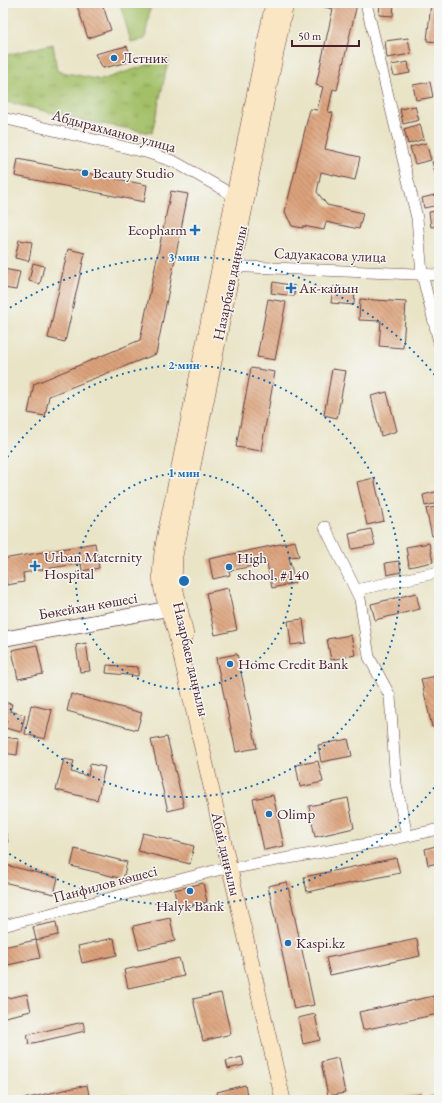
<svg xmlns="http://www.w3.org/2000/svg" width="442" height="1103" font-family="'EB Garamond',serif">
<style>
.grass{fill:#a3c068;stroke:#76704a}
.park{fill:url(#park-tufts);stroke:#76704a}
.building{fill:url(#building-back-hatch)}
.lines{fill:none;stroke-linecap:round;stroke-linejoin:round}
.minor-casing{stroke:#623d42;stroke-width:12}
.tertiary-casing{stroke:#623d42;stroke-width:16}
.secondary-casing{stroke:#623d42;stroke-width:16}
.minor{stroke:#fff;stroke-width:11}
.tertiary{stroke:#fff;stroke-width:14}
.secondary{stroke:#fbe6c4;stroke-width:15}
.ring{fill:none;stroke:#1f6fb2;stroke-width:2;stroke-dasharray:2 4}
.poi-dot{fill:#1f6fb2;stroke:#f6f6f2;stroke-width:1.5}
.labels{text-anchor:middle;stroke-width:3;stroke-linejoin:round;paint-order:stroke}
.poi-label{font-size:15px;fill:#4a1f2b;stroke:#f6f6f2;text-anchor:start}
.street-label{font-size:15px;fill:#4a1f2b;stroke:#f6f6f2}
.centre{fill:#1f6fb2;stroke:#f6f6f2;stroke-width:2}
.ring-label{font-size:12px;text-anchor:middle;font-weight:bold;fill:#1f6fb2;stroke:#f6f6f2;stroke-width:3;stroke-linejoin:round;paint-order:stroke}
</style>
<defs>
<pattern id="park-tufts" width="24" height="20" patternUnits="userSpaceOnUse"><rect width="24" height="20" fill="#a3c068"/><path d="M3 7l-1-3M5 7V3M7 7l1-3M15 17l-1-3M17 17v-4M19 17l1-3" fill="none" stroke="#879b56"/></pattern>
<pattern id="building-back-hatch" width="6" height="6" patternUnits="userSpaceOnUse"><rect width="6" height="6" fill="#dca37c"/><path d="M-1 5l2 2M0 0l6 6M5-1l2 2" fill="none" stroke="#b48466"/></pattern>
</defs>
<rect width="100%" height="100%" fill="#f6f6f2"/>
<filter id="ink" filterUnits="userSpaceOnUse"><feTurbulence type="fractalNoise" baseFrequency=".025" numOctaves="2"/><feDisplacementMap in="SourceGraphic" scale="8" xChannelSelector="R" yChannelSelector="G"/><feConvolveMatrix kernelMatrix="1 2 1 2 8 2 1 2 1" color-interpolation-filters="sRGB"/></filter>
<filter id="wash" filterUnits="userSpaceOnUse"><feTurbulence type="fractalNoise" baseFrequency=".012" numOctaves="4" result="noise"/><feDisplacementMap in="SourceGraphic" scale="16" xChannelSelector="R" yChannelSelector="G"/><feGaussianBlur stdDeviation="0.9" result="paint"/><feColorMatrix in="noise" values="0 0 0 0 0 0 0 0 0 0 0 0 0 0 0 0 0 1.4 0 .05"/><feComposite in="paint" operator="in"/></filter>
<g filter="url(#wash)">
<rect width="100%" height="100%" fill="#e9e4c6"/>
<!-- grass -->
<path class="grass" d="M120,3H151L145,39L131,42Z"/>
<!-- park -->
<path class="park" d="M53,44L57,71L101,80L169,58L152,133L86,121L3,101V56Z"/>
<g id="blocks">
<!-- building -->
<path class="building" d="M76,3H102L111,30L88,38Z
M320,3L357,4L337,90L333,89L328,112L333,113L325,149L360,157L355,180L321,172L317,192L327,205L363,213L359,229L326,222L324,230L303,226V228L292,226L285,212L310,109L317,110L323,87L316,85L333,9L320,6Z
M380,3H394L393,16L379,15Z
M431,3H439V42L427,41Z
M408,38L411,54L387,58L385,41Z
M127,46L133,61L103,68L95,54Z
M408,62L410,73L394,76L391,65Z
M430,82L433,97L416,100L413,85Z
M415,106L419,120L403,124L400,109Z
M420,124L424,139L408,144L404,129Z
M426,143L431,160L415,164L410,147Z
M18,159L147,185L144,202L15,176Z
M439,160V179H437L432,162Z
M171,191L188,194L156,354L49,396L45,416L28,413L34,384L140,340Z
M439,194V205L424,208L422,198Z
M439,211V226L431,227L429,212Z
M19,240L32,242L29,261L15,258Z
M68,249L85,253L65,342L48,338Z
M33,263L44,266L40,284L29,281Z
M3,269L20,272L16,290L3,288Z
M273,282L295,286L294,296L271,293Z
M333,287L355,289L354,305L331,303Z
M268,299L286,302L275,360L257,357Z
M360,299L406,302L403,348L379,346L381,321L359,320Z
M251,368L275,372L261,451L236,447Z
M332,369L346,371L337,418L324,415Z
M387,392L397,431L381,436L371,396Z
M374,478L384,521L367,525L357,482Z
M439,491V503L425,506L423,495Z
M435,507L439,523V534L432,536L426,509Z
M371,529L375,545L352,549L349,534Z
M295,541L299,556L289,557L295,583L272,588L267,563L229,571L230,575L213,579L209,559Z
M95,543L99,568L82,571L81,563L23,573L24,582L7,585L3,559Z
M429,543L433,562L409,567L406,547Z
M399,561L401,572L387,575L385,563Z
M228,588L237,630L215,635L206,593Z
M416,593L420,609L375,620L371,604Z
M303,619L306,643L291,645L288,621Z
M351,635L355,655L331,660L327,639Z
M86,643L90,671L80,672L76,645Z
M37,645L43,674L18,679L12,650Z
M237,654L257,748L236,752L216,658Z
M107,665L138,667V676L106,673Z
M437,676L439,685V726L432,727L421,679Z
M71,694L142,713L137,730L67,711Z
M3,702L12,704L10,711L25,715L21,732L5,728L7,720L3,719Z
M31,705L52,710L45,739L25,734Z
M3,737L19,739L17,755L3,753Z
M167,737L184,807L168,811L151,740Z
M348,739L352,756L321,762L318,745Z
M64,759L74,761L71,772L88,776L90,764L105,767L97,800L56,790Z
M318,761L323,782L300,787L296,765Z
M273,795L284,846L264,850L253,799Z
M348,798L354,828L315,837L309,806Z
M3,822L8,842L3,843Z
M143,833L194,846L190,864L138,851Z
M439,845V863L428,865L425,849Z
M75,849L127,862L123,879L71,866Z
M396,858L400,873L307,892L304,877Z
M6,865L58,878L54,894L3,882Z
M287,882L314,1005L294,1009L268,886Z
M203,883L207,902L178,909L174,890Z
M170,918L175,941L139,949L133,926Z
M56,922L58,935L36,940L33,927Z
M114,938L117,955L82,963L78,946Z
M417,939L420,956L330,975L326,958Z
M36,940L40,958L3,966V947Z
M179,958L184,976L128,988L124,970Z
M221,993L231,1034L203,1041L193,999Z
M27,994L31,1011L5,1017L3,1015V999Z
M434,996L438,1014L363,1030L359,1012Z
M315,1014L320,1040L303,1044L298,1018Z
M83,1022L85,1031L29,1044L27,1035Z
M242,1057L244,1065L228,1069L226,1061Z
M338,1058L345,1093L328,1096L321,1062Z
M87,1085L90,1100H24L23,1099Z
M245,1085L248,1100H219L217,1092Z
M421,1094L422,1100H394V1099Z
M439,1094V1100H429L428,1096Z
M202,1096L203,1100H185V1099Z"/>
</g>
</g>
<g filter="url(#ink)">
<use href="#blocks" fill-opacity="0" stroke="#623d42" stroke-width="1"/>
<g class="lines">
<defs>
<path id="minor" d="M366,3L417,218L422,274L439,342
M3,118L149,153L175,162L233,195
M226,266L439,275
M325,527L360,599L369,657L390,696L396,784L407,836
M356,590L439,572
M239,867L395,839L439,829
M3,926L229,867"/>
<path id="tertiary" d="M3,639L178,607"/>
<path id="secondary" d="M273,3L171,506C166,530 158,561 161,585C163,600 170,615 175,630L283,1100
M186,635L174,582L175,556L286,3"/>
</defs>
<!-- minor casing -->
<use href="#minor" class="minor-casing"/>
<!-- tertiary casing -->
<use href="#tertiary" class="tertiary-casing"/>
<!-- secondary casing -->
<use href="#secondary" class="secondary-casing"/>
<!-- minor -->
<use href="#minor" class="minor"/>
<!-- tertiary -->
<use href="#tertiary" class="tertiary"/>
<!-- secondary -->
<use href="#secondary" class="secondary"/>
</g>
</g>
<!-- distance rings -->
<g class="ring">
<circle cx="184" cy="581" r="108"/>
<path d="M4 462A216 216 0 1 1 4 700"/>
<path d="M438 783A324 324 0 0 1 5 851M5 311A324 324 0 0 1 438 379"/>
</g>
<!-- markers -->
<g class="poi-dot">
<circle cx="114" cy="58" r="4"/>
<circle cx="85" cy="173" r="4"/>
<path d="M193 224h4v4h4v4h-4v4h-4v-4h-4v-4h4z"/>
<path d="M289 282h4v4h4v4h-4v4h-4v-4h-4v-4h4z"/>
<path d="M33 560h4v4h4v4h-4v4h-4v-4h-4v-4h4z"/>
<circle cx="229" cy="567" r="4"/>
<circle cx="230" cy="664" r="4"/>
<circle cx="269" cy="814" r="4"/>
<circle cx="190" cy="891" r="4"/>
<circle cx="288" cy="943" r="4"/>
</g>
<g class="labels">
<!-- poi labels -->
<g class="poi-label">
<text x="122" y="63">Летник</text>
<text x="93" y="178">Beauty Studio</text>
<text x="187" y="235" text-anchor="end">Ecopharm</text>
<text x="299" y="293">Ак-кайын</text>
<text x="44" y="562">Urban Maternity<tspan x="44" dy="17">Hospital</tspan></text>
<text x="237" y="563">High<tspan x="237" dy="17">school, #140</tspan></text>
<text x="238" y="669">Home Credit Bank</text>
<text x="277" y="819">Olimp</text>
<text x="190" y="911" text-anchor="middle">Halyk Bank</text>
<text x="296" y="948">Kaspi.kz</text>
</g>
<!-- street labels -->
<g class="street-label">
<text transform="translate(114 131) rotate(15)" y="5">Абдырахманов улица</text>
<text transform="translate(330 255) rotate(2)" y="5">Садуакасова улица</text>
<text transform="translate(230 283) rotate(-78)" y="5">Назарбаев даңғылы</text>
<text transform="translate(88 606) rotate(-10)" y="5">Бөкейхан көшесі</text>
<text transform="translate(191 659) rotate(77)" y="5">Назарбаев даңғылы</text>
<text transform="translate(226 854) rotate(77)" y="5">Абай даңғылы</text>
<text transform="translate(105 884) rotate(-15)" y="5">Панфилов көшесі</text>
</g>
</g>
<circle cx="184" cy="581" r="6" class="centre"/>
<g class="ring-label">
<text x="184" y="261">3 мин</text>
<text x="184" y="369">2 мин</text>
<text x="184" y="477">1 мин</text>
</g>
<!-- margin -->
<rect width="442" height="1103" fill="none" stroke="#f6f6f2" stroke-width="16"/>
<!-- scale -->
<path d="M292 40v6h67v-6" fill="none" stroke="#4a1f2b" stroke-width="2"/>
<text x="298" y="40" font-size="12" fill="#4a1f2b" stroke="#f6f6f2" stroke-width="3" paint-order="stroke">50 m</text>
</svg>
